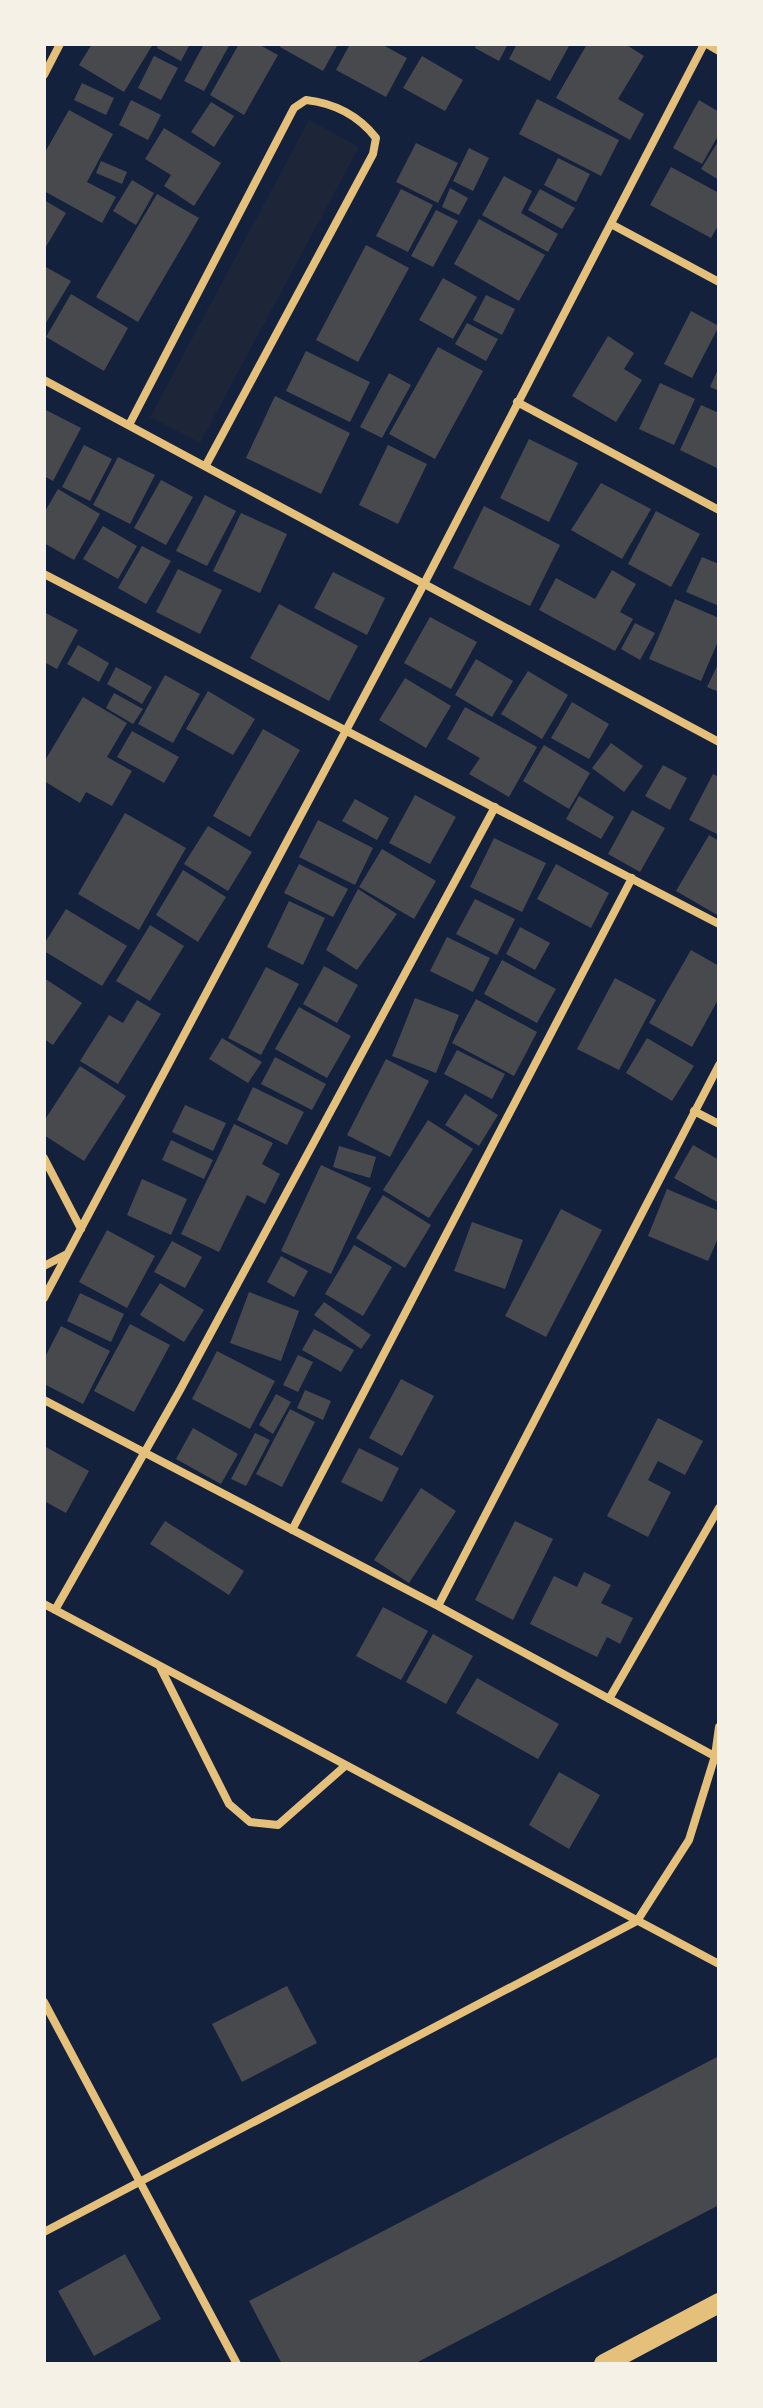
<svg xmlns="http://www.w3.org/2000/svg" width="763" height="2408" font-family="Commissioner,sans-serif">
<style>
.green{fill:#1d2539}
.building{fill:#48494c}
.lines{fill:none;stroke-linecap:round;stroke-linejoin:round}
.minor{stroke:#e5c07b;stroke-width:8}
.primary{stroke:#e5c07b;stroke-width:20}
</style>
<rect width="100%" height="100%" fill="#14213d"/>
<!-- green -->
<path class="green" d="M309,120L359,147L200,443L150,417Z"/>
<!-- building -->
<path class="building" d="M92,44H153L124,92L79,65Z
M159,44H190L181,61L157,48Z
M204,44H230L204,91L184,81Z
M239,44H258L278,55L244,115L210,95Z
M281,44H338L323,71L280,47Z
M350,44H381L407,58L386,97L336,70Z
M477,44H508L499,61L475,48Z
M517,44H570L550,81L509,59Z
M587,44H625L644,56L618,99L644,114L630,140L556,98Z
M154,56L178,68L161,100L138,88Z
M422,56L463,80L445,111L403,88Z
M82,83L114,98L106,115L74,100Z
M537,99L619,140L601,176L519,134Z
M131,100L161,115L148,140L119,125Z
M699,100L719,112V134L702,164L673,148Z
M211,102L234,116L214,147L191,132Z
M69,110L113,134L87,182L116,197L102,223L44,191V154Z
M164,128L221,163L194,206L164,186L171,175L145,159Z
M719,140V180L701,169Z
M416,143L458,163L438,203L396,182Z
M469,148L489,158L473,191L453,181Z
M558,158L590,174L576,202L544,185Z
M101,161L127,172L122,184L96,173Z
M671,167L719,193V224L711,238L650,205Z
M504,176L532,191L521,213L558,234L548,252L482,215Z
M132,180L154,193L136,225L113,211Z
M450,188L468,198L459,215L442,207Z
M401,189L433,205L408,252L376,236Z
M540,189L575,208L562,229L528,210Z
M157,194L199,218L138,322L96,297Z
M44,200L66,213L44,250Z
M436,210L458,221L433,267L411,256Z
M479,219L545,255L519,301L454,264Z
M366,245L409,268L358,362L316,340Z
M44,266L71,281L44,326Z
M443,278L477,297L453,339L419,320Z
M71,294L128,328L104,371L46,337Z
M486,295L515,309L502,335L473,320Z
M691,311L719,326L692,378L664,364Z
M467,323L498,339L486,361L455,344Z
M608,336L634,353L624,369L642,380L616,422L572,396Z
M438,347L483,371L435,459L389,434Z
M306,351L370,382L350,422L286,391Z
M719,367V391L710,387Z
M389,373L411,385L382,438L360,427Z
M660,383L695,399L674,445L639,429Z
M275,396L350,433L321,494L246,458Z
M701,405L719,413V469L680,450Z
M44,409L81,428L53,481L44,476Z
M529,439L578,463L549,522L500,498Z
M84,445L112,459L90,501L62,487Z
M388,445L427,464L398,524L359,505Z
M118,457L155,475L130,524L93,505Z
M161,480L193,497L166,545L134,528Z
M601,483L651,509L622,559L571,530Z
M58,489L100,514L74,560L44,543V513Z
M205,495L236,511L207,566L176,551Z
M484,506L560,545L530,606L453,568Z
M656,511L700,534L671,587L628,564Z
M241,513L287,534L260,593L213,571Z
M103,526L137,546L118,579L83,559Z
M142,546L171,561L146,604L118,588Z
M702,557L719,564V606L686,592Z
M178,569L222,590L200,634L156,612Z
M612,570L636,584L620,612L633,619L615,651L539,610L556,578L595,599Z
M333,572L385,598L367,635L314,608Z
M675,599L719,618V639L701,681L649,659Z
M279,604L358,646L329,701L250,658Z
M44,612L78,630L57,669L44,662Z
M430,617L477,642L451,689L404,663Z
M635,623L655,633L640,660L621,649Z
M78,645L109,663L99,682L67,664Z
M476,659L513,681L492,717L455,695Z
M719,662V692L707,687Z
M116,667L152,687L142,704L107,684Z
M528,671L568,695L542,739L501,714Z
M165,675L200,694L173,743L138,724Z
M405,678L451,706L426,748L379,720Z
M208,691L255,719L233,755L186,729Z
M114,693L143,709L133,724L106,708Z
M83,697L127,723L107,757L132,771L112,806L86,792L80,803L44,781V762Z
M572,702L609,724L589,759L551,738Z
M465,707L537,747L509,797L469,774L480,758L447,739Z
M263,729L300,750L250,837L213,816Z
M132,731L179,757L164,783L117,757Z
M611,743L643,766L624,792L592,768Z
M544,745L590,773L569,809L523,781Z
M663,765L687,778L670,810L645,796Z
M713,774L719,777V835L689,820Z
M415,795L456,817L430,864L389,843Z
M579,796L614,817L601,839L566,819Z
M355,799L389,818L377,840L342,821Z
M632,810L665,828L640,872L608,854Z
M125,813L186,848L139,930L78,894Z
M318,820L373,848L355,885L299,857Z
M208,826L252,852L228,891L184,864Z
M709,835L719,841V916L676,891Z
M494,838L546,863L522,912L470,887Z
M382,849L436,881L414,919L359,887Z
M299,864L348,889L333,917L284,893Z
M556,864L609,893L591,928L537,899Z
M183,870L226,897L198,942L156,915Z
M358,889L397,914L357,970L326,950Z
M475,899L515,919L497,955L456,934Z
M289,901L325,918L303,965L267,947Z
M66,909L127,946L102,986L44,951V944Z
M150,925L184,946L150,1001L116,981Z
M520,927L550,943L535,970L506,954Z
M447,937L490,958L473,992L430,971Z
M691,950L719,966V998L692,1047L649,1023Z
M502,960L556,989L537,1023L484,994Z
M324,966L358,985L337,1023L303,1004Z
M266,967L299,984L261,1055L228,1038Z
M44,978L82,1003L53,1045L44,1039Z
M615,978L656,1000L619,1070L577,1049Z
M415,998L459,1015L436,1073L392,1056Z
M476,999L537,1032L514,1076L452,1043Z
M137,1000L161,1014L118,1084L80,1061L109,1015L123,1023Z
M299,1007L351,1036L327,1078L275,1049Z
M222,1038L262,1062L248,1083L209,1059Z
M647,1038L694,1066L672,1101L626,1073Z
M457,1050L505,1074L492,1099L444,1074Z
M275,1057L326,1084L312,1110L261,1084Z
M386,1059L429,1081L390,1157L347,1135Z
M80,1066L126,1096L84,1161L44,1135V1121Z
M253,1087L304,1112L287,1145L237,1120Z
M465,1094L498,1115L479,1146L445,1125Z
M185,1105L226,1123L213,1151L172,1132Z
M428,1120L473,1149L429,1218L383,1190Z
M234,1124L273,1143L262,1164L280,1174L265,1204L247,1195L219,1252L181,1234Z
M171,1140L213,1160L204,1179L162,1160Z
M693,1145L719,1160V1203L674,1178Z
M339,1146L376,1157L370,1178L333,1167Z
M321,1165L371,1188L331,1274L281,1251Z
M142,1179L187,1199L171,1235L127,1215Z
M667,1189L719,1211V1236L708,1261L648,1236Z
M383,1195L431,1225L405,1268L356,1238Z
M561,1209L602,1230L546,1337L505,1316Z
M472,1222L523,1240L505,1289L454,1271Z
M107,1230L155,1256L127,1308L79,1282Z
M172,1241L202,1257L185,1288L154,1272Z
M354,1245L392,1267L363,1316L325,1294Z
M281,1256L308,1271L294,1297L267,1282Z
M160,1283L204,1310L184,1342L140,1315Z
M249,1292L299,1311L281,1361L230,1343Z
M80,1293L124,1314L111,1342L67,1321Z
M324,1302L371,1335L361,1349L314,1315Z
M130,1324L170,1345L134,1412L94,1391Z
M61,1326L110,1351L83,1404L44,1384V1359Z
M314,1329L354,1350L341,1372L302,1350Z
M217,1351L275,1381L250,1429L192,1399Z
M298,1355L313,1362L298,1392L283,1385Z
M401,1379L434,1396L402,1456L369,1438Z
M305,1390L331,1401L323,1420L297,1408Z
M276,1394L291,1402L273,1434L259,1425Z
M290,1409L315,1422L282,1487L256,1474Z
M658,1418L703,1441L685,1475L658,1461L648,1480L671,1492L648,1537L607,1516Z
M193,1428L238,1454L221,1484L176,1459Z
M255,1433L270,1440L246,1486L231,1479Z
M44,1446L89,1471L66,1513L44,1501Z
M359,1448L399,1468L382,1502L341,1482Z
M421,1488L456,1511L409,1583L374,1560Z
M165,1521L244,1571L229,1595L150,1544Z
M515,1521L553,1539L513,1620L475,1600Z
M584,1572L611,1585L601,1603L633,1618L620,1644L607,1637L597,1657L530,1624L554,1576L577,1587Z
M383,1607L428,1631L401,1680L356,1656Z
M433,1634L473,1656L446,1704L406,1682Z
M477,1678L559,1724L538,1759L456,1713Z
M559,1772L600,1795L569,1849L529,1825Z
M287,1986L317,2043L242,2082L212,2024Z
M719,2056V2205L414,2364H282L249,2301Z
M125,2254L161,2319L94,2356L58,2291Z"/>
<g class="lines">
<!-- minor -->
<path class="minor" d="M707,44L719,51
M44,75L60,44
M611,224L719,282
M44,380L719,742
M517,402L719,510
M129,425L294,108L306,100C334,103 359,116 376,138L373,154L206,465
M44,574L719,924
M694,1111L719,1124
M44,1158L81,1229
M44,1266L67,1254
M44,1298L425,582L704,44
M44,1400L438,1606L718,1758
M292,1530L632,878
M44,1604L719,1964
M438,1606L719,1065
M55,1610L180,1390L495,807
M160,1667L229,1804L250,1822L278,1825L345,1766
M609,1699L719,1508
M44,2002L237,2364
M44,2232L637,1921L689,1840L715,1756L719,1727"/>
<!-- primary -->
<path class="primary" d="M604,2364L719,2303"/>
</g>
<!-- border -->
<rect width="763" height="2408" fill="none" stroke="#f6f1e7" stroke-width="92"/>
</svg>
